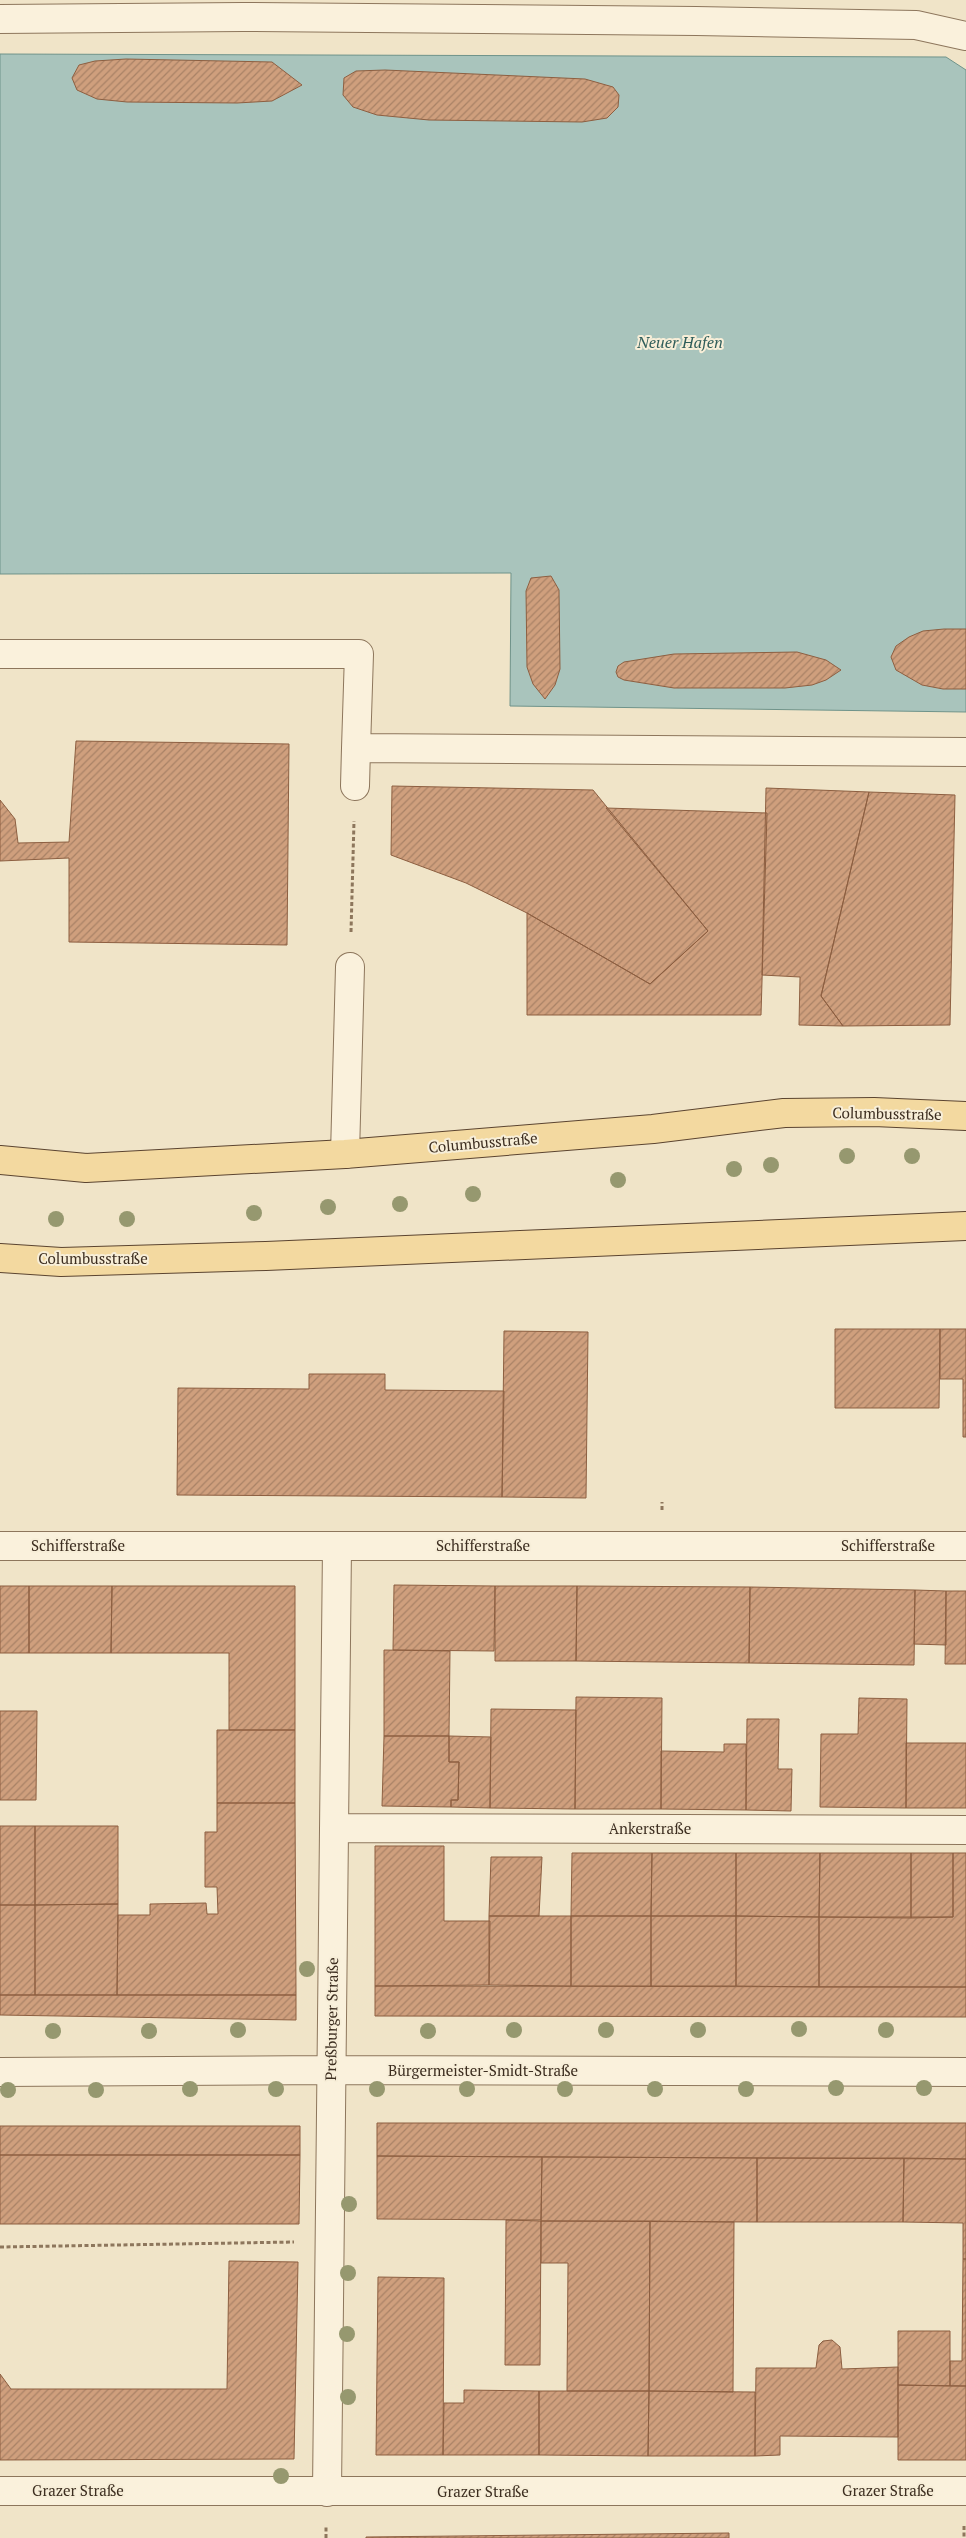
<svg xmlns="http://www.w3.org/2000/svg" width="966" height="2538" font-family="'PT Serif',serif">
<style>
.water{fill:#a9c4bc;stroke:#6f938a}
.building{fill:url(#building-hatch);stroke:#8d5f41}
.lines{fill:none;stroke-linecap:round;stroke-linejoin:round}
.minor-casing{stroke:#8d765c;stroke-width:30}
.major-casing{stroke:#5b4430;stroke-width:30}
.path{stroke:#8d765c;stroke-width:3;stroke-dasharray:4 2.5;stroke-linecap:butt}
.minor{stroke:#faf1dc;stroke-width:28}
.major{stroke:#f3d9a0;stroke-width:28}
.tree{fill:#96986f}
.labels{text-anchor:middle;stroke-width:4;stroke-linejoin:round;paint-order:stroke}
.street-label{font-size:15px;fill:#3d2e20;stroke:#f7eed8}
.water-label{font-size:16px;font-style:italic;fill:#2f5d5a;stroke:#f7eed8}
</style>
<defs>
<pattern id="building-hatch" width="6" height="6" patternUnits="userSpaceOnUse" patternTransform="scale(1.25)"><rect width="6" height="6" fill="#cf9f7d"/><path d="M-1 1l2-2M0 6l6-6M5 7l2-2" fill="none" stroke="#a98266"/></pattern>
</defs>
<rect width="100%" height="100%" fill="#f0e4c8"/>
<!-- water -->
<path class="water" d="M0,54L946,57L966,70V712L510,706L511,573L0,574Z"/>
<!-- building -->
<path class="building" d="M126,59L272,62L302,85L272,101L237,103L127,102L97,99L77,90L72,78L79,65L95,61Z
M385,70L585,79L613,87L619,95L618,107L607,118L582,122L429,120L377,115L353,107L343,95L344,78L356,71Z
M551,576L559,590L560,669L555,685L545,699L533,684L527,667L526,591L531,578Z
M944,629H966V689H943L922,685L896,670L891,657L896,646L909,637L923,631Z
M797,652L826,660L841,670L826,680L812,685L785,688H674L624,680L618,677L616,672L618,666L624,662L674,654Z
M76,741L289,744L287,945L69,942V858L0,861V800L15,819L18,843L69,842Z
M392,786L593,790L708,931L650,984L527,913L466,883L391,855Z
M766,788L869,792L821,996L843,1026L799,1025L800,977L762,975Z
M869,792L955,795L950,1025L843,1026L821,996Z
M606,808L767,813L761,1015H527V913L650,984L708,931Z
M835,1329H940L939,1408H835Z
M940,1329H966V1437H963V1379H940Z
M504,1331L588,1332L586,1498L502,1497Z
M309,1374H385V1390L504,1391L502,1497L177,1495L178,1388L309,1389Z
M394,1585L495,1586L494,1651L393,1650Z
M0,1586H29V1653H0Z
M29,1586H112L111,1653H29Z
M112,1586H295V1730H229V1653H111Z
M495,1586H577L576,1661H495Z
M577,1586L750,1587L749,1663L576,1661Z
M750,1587L915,1590L914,1665L749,1663Z
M915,1590L946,1591V1645L914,1644Z
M946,1591H966V1664H945Z
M384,1650L450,1651L449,1736H384Z
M576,1697L662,1698L661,1809H575Z
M859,1698L907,1699L906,1808L820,1807L821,1734H858Z
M491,1709L576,1710L575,1809L490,1808Z
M0,1711H37L36,1800H0Z
M747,1719H779L778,1769H792L791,1811L746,1810Z
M217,1730H295V1803H217Z
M384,1736H449V1762H459L458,1800H451V1807L382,1806Z
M449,1736L491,1737L490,1808L451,1807V1800H458L459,1762H449Z
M906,1743H966V1808H906Z
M724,1744H746V1810L661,1809V1751L724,1752Z
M217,1803H295L296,1995H117L118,1915H150V1904L206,1903L207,1914H218L217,1887H205V1832H217Z
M0,1826H35V1905H0Z
M35,1826H118V1904L35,1905Z
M375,1846H444V1921H490L489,1985L375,1986Z
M572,1853H652L651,1916H571Z
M652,1853H736V1916H651Z
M736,1853H820L819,1917L736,1916Z
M820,1853H911V1918L819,1917Z
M911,1853H953V1917L911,1918Z
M953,1853H966V1987H819V1917H953Z
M491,1857H542L539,1916H489Z
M118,1904L117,1995H35V1905Z
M0,1905H35V1995H0Z
M489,1916H571V1986L489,1985Z
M571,1916H651V1986H571Z
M651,1916H736V1986H651Z
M736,1916L819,1917V1987L736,1986Z
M375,1986L966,1987V2017L375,2016Z
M0,1995H296V2020L0,2015Z
M377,2123H966V2159L377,2156Z
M0,2126H300V2155H0Z
M0,2155H300L299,2224H0Z
M377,2156L542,2157L541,2220L377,2219Z
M542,2157L757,2158V2222L541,2221Z
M757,2158H904L903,2222H757Z
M904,2158L966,2159V2259H963V2223L903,2222Z
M506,2220L541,2221L540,2365H505Z
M541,2221H650L649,2391H567L568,2263H541Z
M650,2221L734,2222L733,2392L649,2391Z
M963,2259H966V2386H950V2361H962Z
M229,2261L298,2262L294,2459L0,2460V2374L11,2389H227Z
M378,2277L444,2278L443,2455H376Z
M898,2331H950V2386L898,2385Z
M832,2340L840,2347L842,2369L898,2367V2437L780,2436V2455L755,2456L756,2368H816L819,2345L823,2341Z
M898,2385L966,2386V2460H898Z
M464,2390L539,2391V2455H443L444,2403H464Z
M539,2391H649L648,2456L539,2455Z
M649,2391L755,2392V2456H648Z
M729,2533V2538H366V2537Z"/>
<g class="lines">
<defs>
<path id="minor" d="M0,19L242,17L696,21L916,25L966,36
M0,654H359L356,748L966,752
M355,786L356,748
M345,1154L350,967
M0,1546H966
M334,1828L966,1830
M0,2072L331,2070L966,2072
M0,2491H966
M327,2492L337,1546"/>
<path id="major" d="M0,1160L86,1168L345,1154L653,1129L784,1113L874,1112L966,1116
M0,1258L61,1262L266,1256L966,1226"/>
</defs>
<!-- minor casing -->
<use href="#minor" class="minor-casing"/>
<!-- major casing -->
<use href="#major" class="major-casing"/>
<!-- path -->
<path class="path" d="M351,932L354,821
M662,1510V1502
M0,2247L294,2242
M964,2526V2538
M326,2538V2526"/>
<!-- minor -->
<use href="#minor" class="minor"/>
<!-- major -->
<use href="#major" class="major"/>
</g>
<!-- trees -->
<g class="tree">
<circle cx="847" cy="1156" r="8"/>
<circle cx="912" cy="1156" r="8"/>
<circle cx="771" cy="1165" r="8"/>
<circle cx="734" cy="1169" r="8"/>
<circle cx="618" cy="1180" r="8"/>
<circle cx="473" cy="1194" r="8"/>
<circle cx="400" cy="1204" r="8"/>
<circle cx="328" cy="1207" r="8"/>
<circle cx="254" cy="1213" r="8"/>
<circle cx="56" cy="1219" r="8"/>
<circle cx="127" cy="1219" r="8"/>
<circle cx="307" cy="1969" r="8"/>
<circle cx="799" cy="2029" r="8"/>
<circle cx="238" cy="2030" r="8"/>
<circle cx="514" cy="2030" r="8"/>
<circle cx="606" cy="2030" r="8"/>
<circle cx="698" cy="2030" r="8"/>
<circle cx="886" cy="2030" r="8"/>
<circle cx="53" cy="2031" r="8"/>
<circle cx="149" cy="2031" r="8"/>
<circle cx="428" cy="2031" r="8"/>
<circle cx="836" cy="2088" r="8"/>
<circle cx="924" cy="2088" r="8"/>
<circle cx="190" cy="2089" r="8"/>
<circle cx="276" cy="2089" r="8"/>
<circle cx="377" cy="2089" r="8"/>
<circle cx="467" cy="2089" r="8"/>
<circle cx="565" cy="2089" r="8"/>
<circle cx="655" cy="2089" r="8"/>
<circle cx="746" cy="2089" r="8"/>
<circle cx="8" cy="2090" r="8"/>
<circle cx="96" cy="2090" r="8"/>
<circle cx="349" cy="2204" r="8"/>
<circle cx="348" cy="2273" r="8"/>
<circle cx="347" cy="2334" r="8"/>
<circle cx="348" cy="2397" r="8"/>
<circle cx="281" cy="2476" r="8"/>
</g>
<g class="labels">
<!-- street labels -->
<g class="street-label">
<text transform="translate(887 1114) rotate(1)" y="5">Columbusstraße</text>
<text transform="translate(483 1143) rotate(-5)" y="5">Columbusstraße</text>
<text x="93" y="1264">Columbusstraße</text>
<text x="78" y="1551">Schifferstraße</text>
<text x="483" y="1551">Schifferstraße</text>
<text x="888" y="1551">Schifferstraße</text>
<text x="650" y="1834">Ankerstraße</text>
<text transform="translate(332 2019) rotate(-89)" y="5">Preßburger Straße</text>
<text x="483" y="2076">Bürgermeister-Smidt-Straße</text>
<text x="78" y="2496">Grazer Straße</text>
<text x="888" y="2496">Grazer Straße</text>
<text x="483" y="2497">Grazer Straße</text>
</g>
<!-- water labels -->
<g class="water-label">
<text x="680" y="348">Neuer Hafen</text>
</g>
</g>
</svg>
